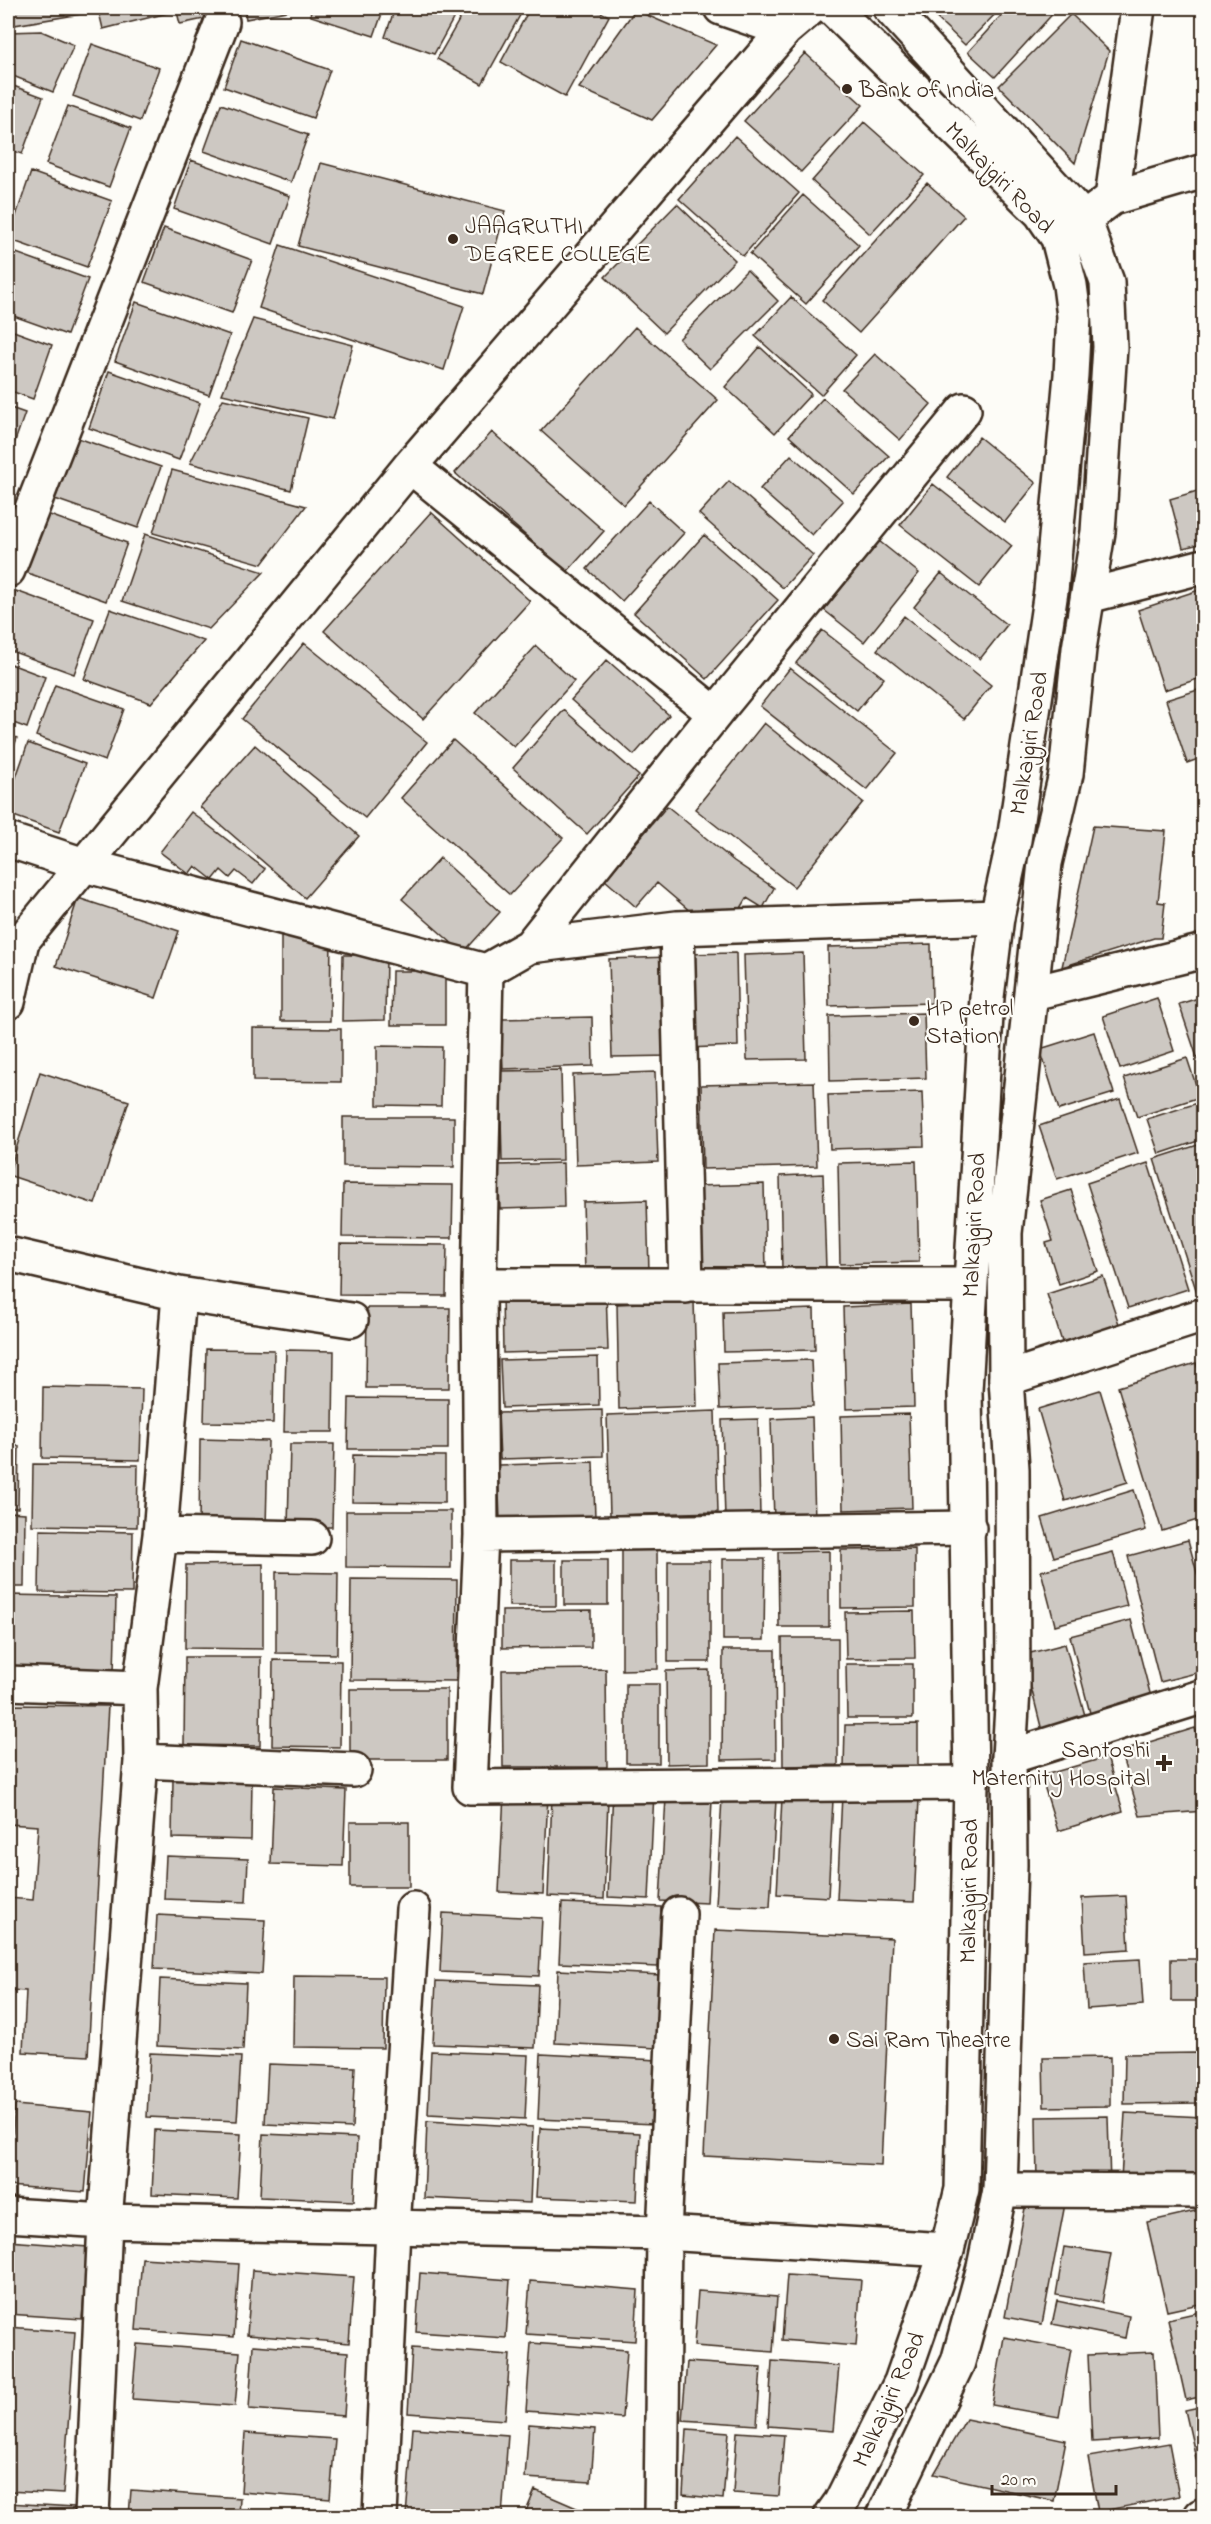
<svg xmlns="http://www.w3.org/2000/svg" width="1211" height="2524" font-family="'Indie Flower',sans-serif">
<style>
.building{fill:#cdc8c2;stroke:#3b2a1e;stroke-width:1.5}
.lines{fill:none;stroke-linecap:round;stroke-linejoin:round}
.street-casing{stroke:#3b2a1e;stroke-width:38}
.secondary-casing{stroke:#3b2a1e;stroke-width:38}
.street{stroke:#fdfcf7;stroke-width:33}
.secondary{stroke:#fdfcf7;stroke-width:33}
.poi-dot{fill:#3b2a1e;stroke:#fdfcf7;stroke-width:2}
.labels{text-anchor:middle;stroke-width:4.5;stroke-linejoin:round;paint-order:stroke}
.poi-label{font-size:24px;fill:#3b2a1e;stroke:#fdfcf7;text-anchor:start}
.street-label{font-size:24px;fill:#3b2a1e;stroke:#fdfcf7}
</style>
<rect width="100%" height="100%" fill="#fdfcf7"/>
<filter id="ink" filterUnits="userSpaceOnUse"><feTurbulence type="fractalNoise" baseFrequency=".0167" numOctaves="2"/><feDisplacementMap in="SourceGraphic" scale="12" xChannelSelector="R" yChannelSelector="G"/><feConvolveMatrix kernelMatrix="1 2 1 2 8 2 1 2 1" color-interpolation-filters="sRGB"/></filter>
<g filter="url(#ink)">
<!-- building -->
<path class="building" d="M8,8H87V13L8,26Z
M98,8H171L172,12L103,29Z
M176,8H231L232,13L180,24Z
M244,8H302L246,19Z
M310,8H384L374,36L311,16Z
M395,8H459L434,54L385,37Z
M466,8H524L482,84L437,59Z
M530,8H592L609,16L565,97L501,62Z
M926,8H1001L965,45Z
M1008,8H1058L995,77L968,52Z
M635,10L716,45L652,120L579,88Z
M1071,14L1109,51L1075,163L999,86Z
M41,31L74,45L53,92L8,74V32Z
M241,39L330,70L313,118L224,87Z
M92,44L159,68L140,121L73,96Z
M805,53L863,105L801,172L744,121Z
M8,84L43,97L22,154L8,149Z
M221,104L308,135L291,182L204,151Z
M68,106L131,128L109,187L46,164Z
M864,122L924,175L870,234L812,181Z
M735,136L799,193L743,256L679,199Z
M191,160L290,196L273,244L174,209Z
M321,163L505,211L483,294L298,246Z
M31,172L112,201L87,267L8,239Z
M927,183L964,216L859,333L822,300Z
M803,195L859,245L806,304L750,254Z
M677,204L735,260L664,333L605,277Z
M164,228L252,260L232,313L144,282Z
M280,245L464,306L444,370L259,308Z
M8,250L88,279L67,335L8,314Z
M747,270L778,301L710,369L679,339Z
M791,297L856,355L821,395L755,336Z
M136,302L230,335L209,395L115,361Z
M253,319L353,345L333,419L222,394Z
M635,327L718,400L624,505L541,431Z
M8,329L52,345L33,399L8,390Z
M760,347L811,394L775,433L725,387Z
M875,354L931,404L900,440L842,389Z
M109,371L200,403L179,460L89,428Z
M823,398L889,456L854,494L789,436Z
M223,399L308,418L291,490L190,463Z
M8,407L25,413L8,461Z
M492,432L604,531L567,572L455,473Z
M979,437L1036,483L1005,522L947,477Z
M78,438L161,467L138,528L55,499Z
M791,455L843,501L812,535L760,489Z
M172,470L306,506L262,564L153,533Z
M729,481L813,555L783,588L699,514Z
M933,484L1012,546L979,587L900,525Z
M1204,489V543L1183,548L1170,499Z
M649,501L684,533L622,601L587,569Z
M431,512L530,601L423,719L324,631Z
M47,514L127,543L106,601L25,572Z
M145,534L264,572L209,629L122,601Z
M704,535L778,600L707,679L634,613Z
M879,541L919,573L864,642L824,610Z
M941,573L1007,625L980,659L914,607Z
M1202,589L1204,677L1164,690L1138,610Z
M16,591L94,619L74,674L8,650V614Z
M110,609L204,641L151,703L84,679Z
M904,616L991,685L964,719L877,650Z
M822,630L884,678L857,711L796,663Z
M304,643L427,742L365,818L242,719Z
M536,646L574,681L514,747L475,713Z
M607,660L669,715L634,755L571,700Z
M8,663L45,677L27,728L8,721Z
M790,668L897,753L867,790L760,706Z
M55,685L124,709L105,761L36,736Z
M1204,688V757L1187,763L1166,700Z
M564,710L639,776L587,834L513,768Z
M764,723L863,802L794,887L695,809Z
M8,734L17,738L8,764Z
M453,740L563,838L510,895L401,798Z
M28,743L85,764L59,832L8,814V800Z
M255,745L359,836L305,898L200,807Z
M667,806L734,861L774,888L763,908L747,898L737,915L690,911L657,883L636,907L605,880Z
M191,812L265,869L253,884L236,871L230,878L221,870L213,880L195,866L189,874L160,852Z
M1093,826L1166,831L1158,902L1165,903L1161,938H1154L1062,967Z
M440,858L500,912L463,953L402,899Z
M78,898L179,931L156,998L56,966Z
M281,932H331L330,1021H281Z
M931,944L932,1003L829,1006L828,947Z
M736,953L738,1046L686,1048L683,954Z
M803,953L806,1059L747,1060L744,955Z
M343,955H386L385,1020L342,1021Z
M669,957L671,1056L612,1057L609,959Z
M392,971H445V1025H391Z
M1202,997L1204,1001V1078L1179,1004Z
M1157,998L1174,1051L1120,1069L1103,1016Z
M924,1013L926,1078L830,1081L829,1016Z
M592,1017L593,1066L503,1069L501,1019Z
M253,1028L341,1029V1082L253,1081Z
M1094,1032L1114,1093L1059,1110L1040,1049Z
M377,1046L442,1047L441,1106L377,1105Z
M1187,1058L1200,1097L1137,1117L1124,1078Z
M561,1070L563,1160L502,1161L500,1071Z
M40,1072L129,1101L95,1204L8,1175Z
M655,1072L658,1162L576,1165L573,1075Z
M814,1082L817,1166L703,1169L701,1085Z
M922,1092L924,1146L830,1149L828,1095Z
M1120,1099L1138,1153L1057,1179L1039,1126Z
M1204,1101V1139L1159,1154L1147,1119Z
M343,1117H454V1167L343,1166Z
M1204,1143V1301L1200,1302L1154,1159Z
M916,1161L919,1262L840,1264L838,1163Z
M563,1163L564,1207L500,1209L498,1165Z
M1148,1163L1188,1289L1128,1308L1087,1183Z
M823,1174L826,1269L782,1270L780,1176Z
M343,1184L453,1185L452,1238L342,1237Z
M764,1184L766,1271L698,1272L696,1186Z
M1071,1190L1098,1271L1059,1284L1046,1243L1053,1241L1040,1200Z
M647,1200L649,1272L585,1273L583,1202Z
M340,1244L447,1245L446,1296L339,1295Z
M1103,1276L1120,1327L1063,1345L1047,1294Z
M606,1290L608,1350L503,1353L502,1293Z
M694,1301L697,1406L619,1409L617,1304Z
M911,1304L914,1407L846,1409L843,1307Z
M367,1308H450L449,1388H366Z
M814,1309L815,1350L724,1352L723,1312Z
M206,1349L274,1350L273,1423L204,1422Z
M286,1350L334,1351L333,1432H284Z
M598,1357L599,1405L502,1408L500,1360Z
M811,1360L813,1406L720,1409L718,1363Z
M1196,1363L1204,1387V1518L1162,1531L1118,1387Z
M43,1387L142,1389L140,1460L42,1458Z
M1100,1390L1128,1482L1065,1501L1038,1409Z
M349,1398L448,1399V1449H348Z
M602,1410L603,1456L500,1459L498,1413Z
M715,1411L718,1512L610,1515L607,1415Z
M909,1414L912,1508L843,1510L841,1416Z
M812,1417L815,1520L774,1521L771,1419Z
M758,1419L760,1517L725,1518L722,1420Z
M200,1439L268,1441L266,1528L199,1527Z
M290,1444H334L332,1527H288Z
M8,1446H19L18,1508H8Z
M353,1455L445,1456V1503L352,1502Z
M593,1462L595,1517L500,1520L498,1465Z
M33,1464L138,1465L137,1527L32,1525Z
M1134,1490L1146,1530L1054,1557L1042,1518Z
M346,1511H451V1568L346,1567Z
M8,1512L25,1513L24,1587H8Z
M40,1530L133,1532L132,1593L39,1592Z
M1188,1540L1204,1598V1671L1160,1682L1128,1556Z
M915,1549V1607L841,1608V1550Z
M622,1550H657L658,1669L622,1670Z
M829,1551V1627H779L778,1552Z
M1113,1552L1127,1606L1055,1625L1041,1571Z
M723,1559H765L764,1640H723Z
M509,1560H556V1606H509Z
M564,1560H608V1605H564Z
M668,1561H710V1662H668Z
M263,1564V1649L185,1648L186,1565Z
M276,1572L338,1573L337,1654L276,1653Z
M351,1579L457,1580L456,1681L350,1680Z
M8,1595L116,1597L114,1673L8,1671Z
M591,1610V1647L502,1648V1611Z
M914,1611L915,1658L846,1659L845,1612Z
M1131,1620L1151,1697L1090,1713L1070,1636Z
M782,1638H838V1765L783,1766Z
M1065,1644L1086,1719L1042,1731L1023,1655Z
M723,1650H775L776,1759L722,1760Z
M185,1657H261L260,1746L184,1745Z
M273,1660L341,1661L340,1747L272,1746Z
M846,1664H913V1718H847Z
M606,1669L607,1767H503L502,1670Z
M709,1670V1763L667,1764L666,1671Z
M626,1684H659V1763H626Z
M350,1689H447V1760H350Z
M8,1705L108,1706L88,2056L23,2052L26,1991L8,1990V1898L33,1900L38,1826L8,1824Z
M918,1724V1769L844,1770L845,1725Z
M1195,1728L1204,1759V1811L1140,1816L1120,1751Z
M1107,1757L1123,1811L1058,1831L1041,1776Z
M173,1778L252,1779L251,1840L172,1838Z
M274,1787L346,1790L343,1866L271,1864Z
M613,1790L654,1792L649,1899L608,1897Z
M504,1794L548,1796L543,1894L499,1892Z
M842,1795L919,1799L914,1902L837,1899Z
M552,1797L608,1800L604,1899L548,1896Z
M666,1798L712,1800L707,1903L660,1901Z
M722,1798L776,1800L770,1907L716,1905Z
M782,1798L833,1800L828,1897L777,1894Z
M350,1822H409V1887H350Z
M166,1856L248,1859L246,1902L164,1899Z
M1126,1896L1129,1949L1085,1952L1082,1898Z
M562,1903L661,1907L658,1967L559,1963Z
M443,1913L542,1918L539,1976L440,1972Z
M157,1915L265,1920L262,1974L154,1969Z
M715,1930L892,1938L881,2165L704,2156Z
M1140,1959L1143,2005L1087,2009L1084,1962Z
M1171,1959H1204V2001H1171Z
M558,1970L661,1975L657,2048L555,2043Z
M294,1976L384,1977L383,2048L293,2047Z
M160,1979L246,1983L243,2050L157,2046Z
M436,1981L538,1985L535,2048L433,2044Z
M431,2051L528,2055L525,2119L428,2114Z
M150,2053L241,2057L237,2121L147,2117Z
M1198,2053V2103L1124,2104L1125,2054Z
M541,2054L658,2060L654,2124L538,2119Z
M1110,2057V2106L1044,2107L1043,2058Z
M268,2064L355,2067L352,2128L265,2124Z
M15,2105L92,2112L85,2192L8,2186Z
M1125,2113L1202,2117L1198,2184L1121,2179Z
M1108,2116L1110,2185L1037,2186L1036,2117Z
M427,2121L533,2127L530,2203L424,2198Z
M540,2128L640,2133L637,2201L536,2197Z
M155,2130L241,2134L237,2198L152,2194Z
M263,2134L357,2138L354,2201L260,2197Z
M1027,2197L1065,2204L1042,2324L1005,2317Z
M1204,2209V2303L1167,2311L1147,2222Z
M8,2241L88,2247L82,2319L8,2314Z
M1064,2247L1111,2254L1102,2303L1056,2295Z
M142,2258L239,2264L234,2337L136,2330Z
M252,2270L354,2277L349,2343L247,2335Z
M420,2273L510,2280L506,2338L416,2332Z
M787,2275L861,2280L856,2346L782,2340Z
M530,2281L638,2290L635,2341L526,2334Z
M698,2291L777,2297L773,2352L694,2346Z
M1057,2301L1129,2316L1125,2338L1052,2324Z
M1204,2311V2396L1186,2400L1168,2319Z
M8,2327L75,2332L63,2494L8,2491Z
M1004,2337L1071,2349L1059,2417L992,2405Z
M531,2343L627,2350L622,2418L526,2411Z
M137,2344L240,2352L235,2406L132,2399Z
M253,2345L348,2352L344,2416L249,2409Z
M412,2348L510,2355L505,2420L408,2413Z
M1154,2352L1158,2438L1092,2442L1088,2355Z
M772,2361L839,2366L833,2431L768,2426Z
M687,2362L761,2367L757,2425L682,2420Z
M1204,2406V2493L1185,2410Z
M966,2419L1066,2440L1054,2501L934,2474Z
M529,2424L595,2429L591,2482L525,2478Z
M413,2428L508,2435L502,2516H406Z
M687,2429L729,2432L723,2499L683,2495Z
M737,2432L784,2435L779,2496L733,2493Z
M245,2433L335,2439L330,2499L241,2492Z
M1169,2443L1179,2496L1098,2512L1088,2457Z
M131,2490L240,2498L239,2516H129Z
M535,2490L595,2516H524Z
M8,2503L74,2507L73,2516H8Z"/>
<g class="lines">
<defs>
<path id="street" d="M721,8L785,30
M1112,198L1138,8
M1096,210L1112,198L1204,171
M410,466L715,714
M8,570L222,22
M1088,596L1204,566
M8,840L84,865L486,971L530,946L677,928L997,917
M677,928L686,1286
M530,946L715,714L964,410
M8,955L22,941L410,466L785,30L811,8
M486,971L479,1285L481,1535L470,1787L971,1783
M1033,993L1204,951
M8,1002L22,941
M8,1254L179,1294L351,1320
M479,1285H970
M1006,1379L1204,1315
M160,1535L312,1538
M481,1535L969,1528
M8,1683L140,1688
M141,1761L354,1770
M1000,2190L1204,2191
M8,2215L105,2221L664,2233L947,2250
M92,2516L105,2221L141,1761L140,1688L160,1535L179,1294
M380,2516L393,2228L413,1909
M661,2516L664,2233L679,1914
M1201,2516H1204"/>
<path id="secondary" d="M1009,1757L1204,1696
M831,2516L841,2502L901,2382L947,2250L962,2189L971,1783L965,1391L987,997L997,917L1014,840L1051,591L1071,375L1074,316L1070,285L1058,238L1041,213L832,8
M884,2516L958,2362L984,2267L1000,2190L1010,1865L1009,1757L1013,1690L1012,1469L1006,1379L1005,1233L1045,863L1066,774L1079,649L1098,532L1110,347L1107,282L1084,219L890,8"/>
</defs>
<!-- street casing -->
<use href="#street" class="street-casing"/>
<!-- secondary casing -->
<use href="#secondary" class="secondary-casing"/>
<!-- street -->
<use href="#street" class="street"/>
<!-- secondary -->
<use href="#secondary" class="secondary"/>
</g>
</g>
<!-- markers -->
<g class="poi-dot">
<circle cx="847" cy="89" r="6"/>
<circle cx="453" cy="239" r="6"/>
<circle cx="914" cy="1021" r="6"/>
<path d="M1161 1754h6v6h6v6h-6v6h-6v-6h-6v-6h6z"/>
<circle cx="834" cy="2039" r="6"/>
</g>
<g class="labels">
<!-- poi labels -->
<g class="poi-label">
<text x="859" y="97">Bank of India</text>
<text x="465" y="233">JAAGRUTHI<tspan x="465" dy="28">DEGREE COLLEGE</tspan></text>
<text x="926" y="1015">HP petrol<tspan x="926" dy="28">Station</tspan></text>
<text x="1150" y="1757" text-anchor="end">Santoshi<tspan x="1150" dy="28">Maternity Hospital</tspan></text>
<text x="846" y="2047">Sai Ram Theatre</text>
</g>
<!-- street labels -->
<g class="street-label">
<text transform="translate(1000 177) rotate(46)" y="8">Malkajgiri Road</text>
<text transform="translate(1028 743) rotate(-81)" y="8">Malkajgiri Road</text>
<text transform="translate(973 1225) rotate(-87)" y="8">Malkajgiri Road</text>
<text transform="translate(968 1891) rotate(-89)" y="8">Malkajgiri Road</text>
<text transform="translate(888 2399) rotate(-66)" y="8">Malkajgiri Road</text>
</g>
</g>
<!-- margin -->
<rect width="1211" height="2524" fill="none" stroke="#fdfcf7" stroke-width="30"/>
<rect x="15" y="15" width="1181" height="2494" fill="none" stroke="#3b2a1e" stroke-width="2" filter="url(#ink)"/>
<!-- scale -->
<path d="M992 2485v9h124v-9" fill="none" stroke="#3b2a1e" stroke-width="3"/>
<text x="1001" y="2485" font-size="18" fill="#3b2a1e" stroke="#fdfcf7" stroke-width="4.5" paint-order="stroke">20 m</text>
</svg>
